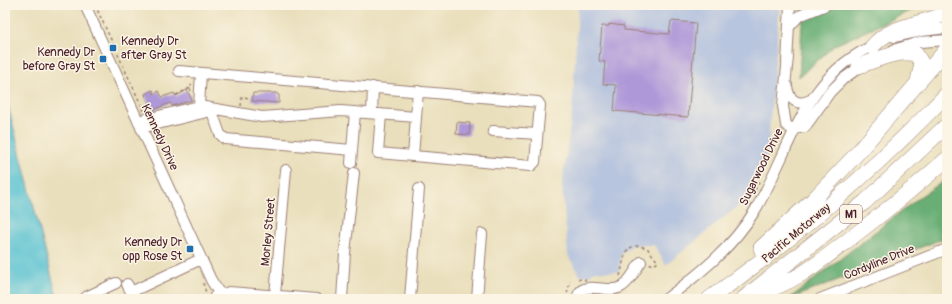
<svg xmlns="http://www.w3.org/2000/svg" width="952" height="304" font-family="Pangolin,sans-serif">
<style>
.industrial{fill:#b8c5de}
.forest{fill:#67ae74;stroke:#586650}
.water{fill:#56c1d1;stroke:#50707e}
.building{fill:#af98d8}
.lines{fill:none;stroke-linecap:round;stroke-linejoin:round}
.minor-casing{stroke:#9a7f74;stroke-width:12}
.highway-casing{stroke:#9a7f74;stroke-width:16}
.path{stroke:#9a7f74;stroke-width:1.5;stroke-dasharray:3 3;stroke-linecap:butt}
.minor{stroke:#fff;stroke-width:10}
.highway{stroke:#fff;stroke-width:15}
.poi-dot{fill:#1f6fb2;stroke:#fcf5e5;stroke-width:1.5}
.labels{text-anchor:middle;stroke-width:3;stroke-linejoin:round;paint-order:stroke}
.shield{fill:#fcf5e5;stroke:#7f5f63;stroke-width:1}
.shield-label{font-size:11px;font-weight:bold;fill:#4a1f2b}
.poi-label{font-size:12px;fill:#4a1f2b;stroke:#fcf5e5;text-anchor:end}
.street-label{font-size:12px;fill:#4a1f2b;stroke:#fcf5e5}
</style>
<rect width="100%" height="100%" fill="#fcf5e5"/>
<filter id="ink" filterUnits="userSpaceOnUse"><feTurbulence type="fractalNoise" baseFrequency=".025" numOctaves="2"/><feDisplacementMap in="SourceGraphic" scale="8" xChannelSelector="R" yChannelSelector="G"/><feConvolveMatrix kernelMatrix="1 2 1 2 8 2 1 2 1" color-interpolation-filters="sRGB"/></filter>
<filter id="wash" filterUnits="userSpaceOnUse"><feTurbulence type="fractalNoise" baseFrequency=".012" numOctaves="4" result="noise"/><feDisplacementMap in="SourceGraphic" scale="16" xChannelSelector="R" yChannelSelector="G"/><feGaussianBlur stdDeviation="0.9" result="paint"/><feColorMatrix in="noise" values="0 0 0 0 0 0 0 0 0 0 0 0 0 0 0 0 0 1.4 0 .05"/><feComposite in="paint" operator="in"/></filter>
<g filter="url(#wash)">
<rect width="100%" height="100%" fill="#e9dfbc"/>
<!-- industrial -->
<path class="industrial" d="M578,5H780L767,156L743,202L666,265L654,245H633L621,254L619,272L595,271L588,276L579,275L568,255L562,186L572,112Z"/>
<!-- forest -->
<path class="forest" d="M803,5H924L835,45L799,77Z
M947,179V237L789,299L921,196Z"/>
<!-- water -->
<path class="water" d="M5,94L57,297V299H5Z"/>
<g id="blocks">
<!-- building -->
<path class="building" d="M671,21L696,23L688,117L614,111L616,85L603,84L605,62L599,61L602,26H609V24L624,26V30L669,34Z
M153,90L154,94L159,91L162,97L174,93L176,96L187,90L192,100L172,106L170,103L151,111L145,94Z
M253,93H276L279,95V103L252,101Z
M457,122L470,123L469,135L456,134Z"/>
</g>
</g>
<g filter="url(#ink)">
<use href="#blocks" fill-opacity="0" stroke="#9a7f74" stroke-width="1"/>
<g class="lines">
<defs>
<path id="minor" d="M85,5L211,280L223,299
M789,27L799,16L826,5
M894,37L921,31L947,28
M893,50L920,42L947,40
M788,57L783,106L786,125L792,129L805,127L830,92L843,79L864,64
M787,63L790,5
M787,85C788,99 797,107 810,100
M211,109L220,134L225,139L352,150
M200,113L199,106L201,73
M372,113L373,87
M381,114L378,153L413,156
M416,117L418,91
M138,121L199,106L262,117L341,111L416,117L413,156L531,166L535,162L540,105L538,102L179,71
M141,128L211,111
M493,131L537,134
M351,163L355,112
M127,284L131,292L201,259
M275,295L286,170
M215,296L229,292L316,299
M87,299L86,297L116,283
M342,299L345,253L354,173
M410,299L419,189
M477,299L482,234
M577,299C581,277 607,295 621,287C630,282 635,270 641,262
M666,299C699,274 732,248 754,212C792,150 802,75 877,44
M820,299L947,249"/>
<path id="highway" d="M872,47C891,24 922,25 947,13
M859,66C877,60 896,50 916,54L922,64L918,81
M765,259L761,248L813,200L853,158L947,49
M755,294C794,284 821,261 852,237C885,212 916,186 947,159
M709,299C794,239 874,170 947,94
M743,299L865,202L947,125"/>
</defs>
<!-- minor casing -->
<use href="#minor" class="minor-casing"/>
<!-- highway casing -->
<use href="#highway" class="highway-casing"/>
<!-- path -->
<path class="path" d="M95,5L144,111
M191,91L189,87L192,85
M176,95L190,88
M241,106L242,97L251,98
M779,142L780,130
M755,190L760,181
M620,276C624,263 623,237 648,249L658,262L654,265L648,263
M578,279L586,280
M203,283L206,293
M566,299L570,281
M650,299L660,293"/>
<!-- minor -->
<use href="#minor" class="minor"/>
<!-- highway -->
<use href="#highway" class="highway"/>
</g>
</g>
<!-- markers -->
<g class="poi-dot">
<rect x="109" y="44" width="8" height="8" rx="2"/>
<rect x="99" y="55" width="8" height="8" rx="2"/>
<rect x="186" y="245" width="8" height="8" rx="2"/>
</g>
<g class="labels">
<!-- shield labels -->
<rect class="shield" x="840" y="205" width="22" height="18" rx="3"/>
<g class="shield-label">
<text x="851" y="218">M1</text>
</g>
<!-- poi labels -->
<g class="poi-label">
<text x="121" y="45" text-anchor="start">Kennedy Dr<tspan x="121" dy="14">after Gray St</tspan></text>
<text x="95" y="56">Kennedy Dr<tspan x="95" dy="14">before Gray St</tspan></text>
<text x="182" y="246">Kennedy Dr<tspan x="182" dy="14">opp Rose St</tspan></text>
</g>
<!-- street labels -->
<g class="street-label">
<text transform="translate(160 137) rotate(65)" y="4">Kennedy Drive</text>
<text transform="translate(761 167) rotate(-64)" y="4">Sugarwood Drive</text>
<text transform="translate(268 232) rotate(-85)" y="4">Morley Street</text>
<text transform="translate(796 233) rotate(-40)" y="4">Pacific Motorway</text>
<text transform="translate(879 262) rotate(-22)" y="4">Cordyline Drive</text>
</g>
</g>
<!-- margin -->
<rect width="952" height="304" fill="none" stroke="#fcf5e5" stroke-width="20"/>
</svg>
